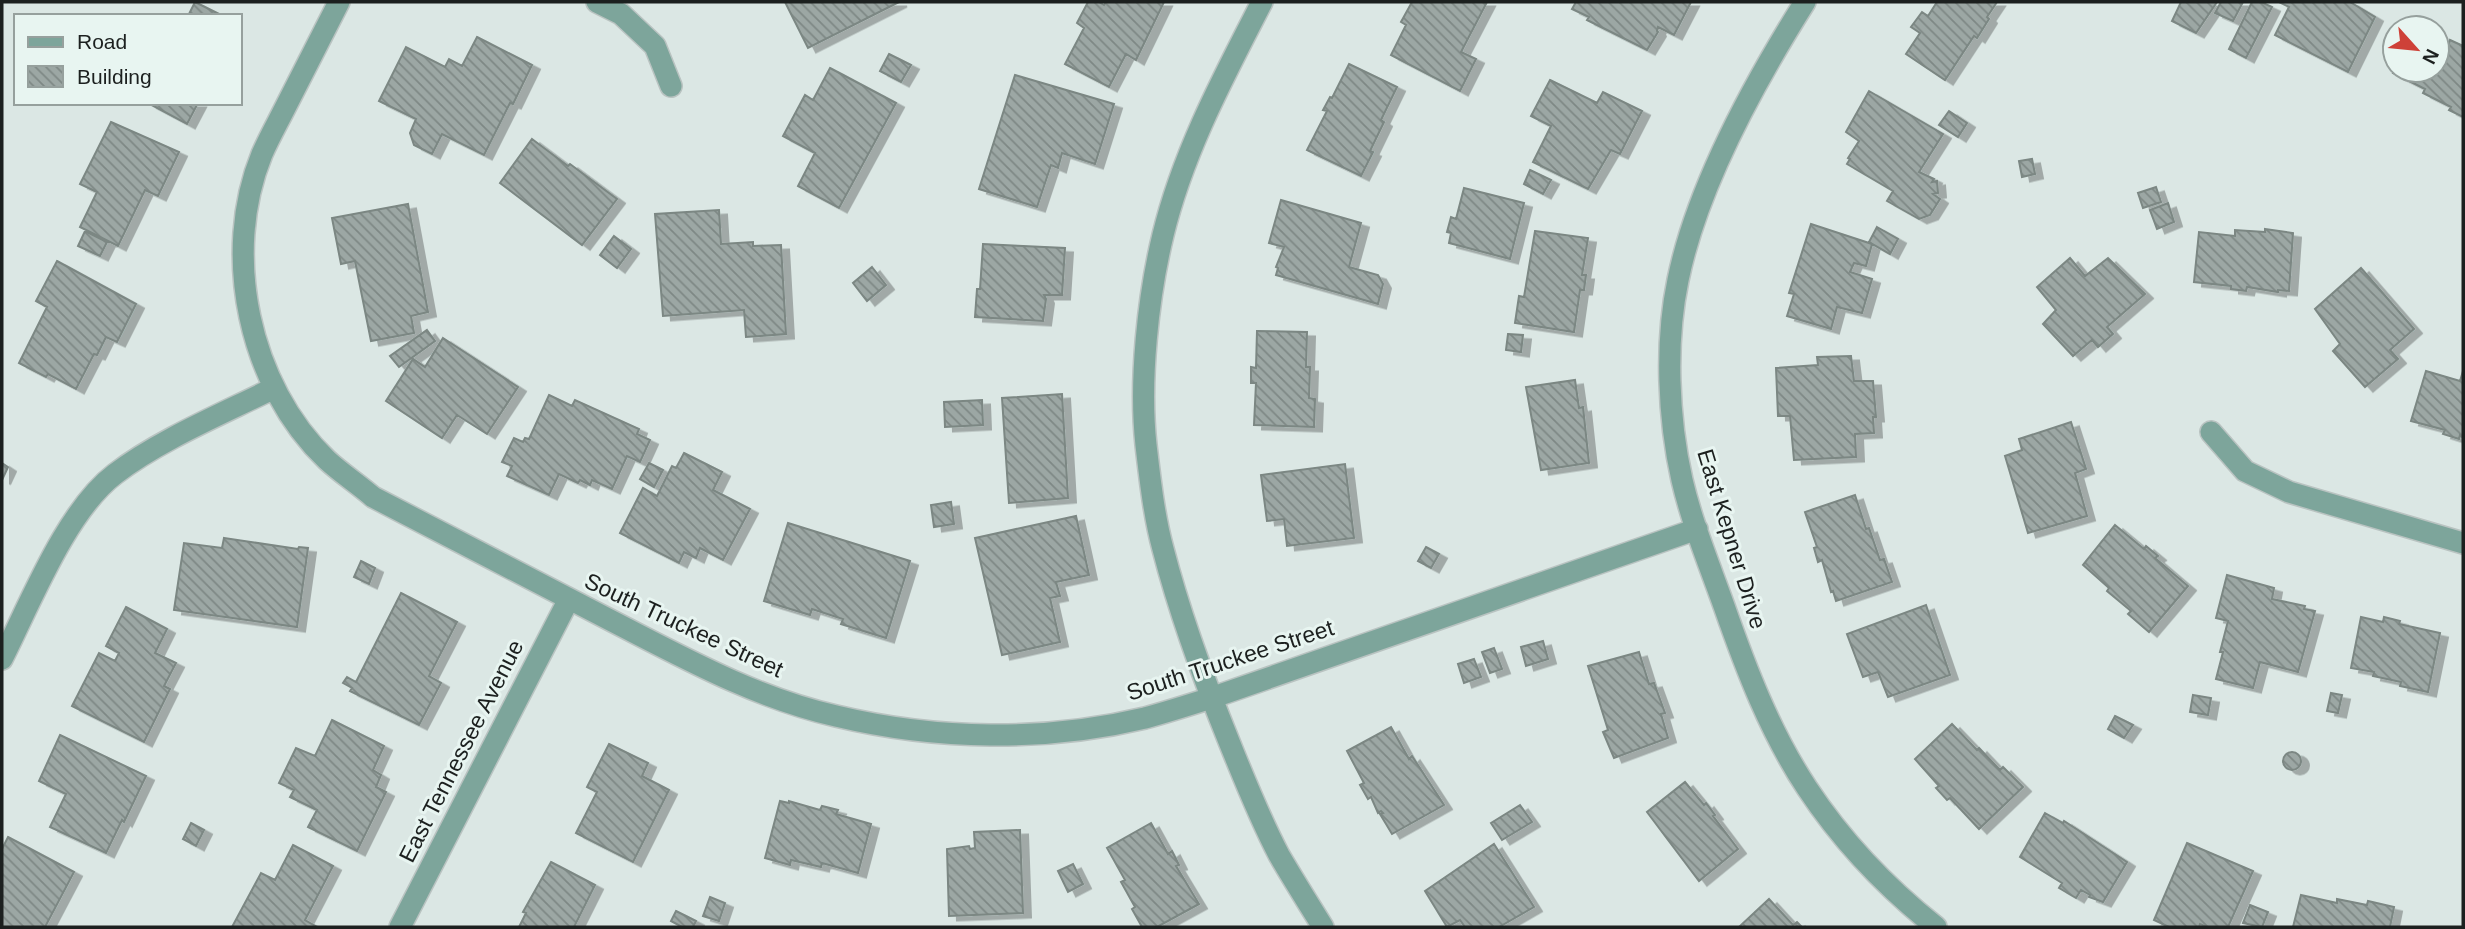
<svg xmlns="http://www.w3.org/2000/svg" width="2465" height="929" font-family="Arial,sans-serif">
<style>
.building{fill:url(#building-back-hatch);stroke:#7b8783;stroke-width:2;filter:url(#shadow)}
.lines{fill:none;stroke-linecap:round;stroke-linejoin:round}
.street-casing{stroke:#b9c3c1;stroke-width:24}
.street{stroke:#7da59b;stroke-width:21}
.labels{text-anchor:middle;stroke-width:6;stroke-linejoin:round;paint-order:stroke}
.street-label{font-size:23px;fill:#1c201f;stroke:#e8f5f1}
</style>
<defs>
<pattern id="building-back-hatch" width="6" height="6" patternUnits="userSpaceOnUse" patternTransform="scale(1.75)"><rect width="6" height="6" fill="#9ca7a4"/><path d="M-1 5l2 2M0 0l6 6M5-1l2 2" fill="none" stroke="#7e8885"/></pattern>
<filter id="shadow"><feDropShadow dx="8" dy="4.5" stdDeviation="0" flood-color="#0004"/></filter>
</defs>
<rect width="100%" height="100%" fill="#dbe7e4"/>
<!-- building -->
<path class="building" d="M195,2L223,16H188Z
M785,2H899L808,48Z
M1088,2H1099L1104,5L1106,2H1164L1136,60L1126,54L1109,87L1065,64L1084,28L1077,23Z
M1412,2H1487L1461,52L1476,59L1460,91L1391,55L1406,25L1401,22Z
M1576,2H1691L1674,35L1658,27L1657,31L1658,32L1647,50L1587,20L1589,17L1572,9Z
M1937,2H1997L1987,17L1989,19L1977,38L1974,36L1945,80L1906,54L1920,33L1911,27L1922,12L1928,16Z
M2181,2H2217L2196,33L2172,21Z
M2221,2H2243L2233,21L2215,13Z
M2252,2H2261L2272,7L2246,58L2229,49Z
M2279,2H2350L2375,17L2348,72L2275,35L2289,7Z
M477,37L532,65L513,104L510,103L484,155L442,134L432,154L414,145L410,133L416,119L379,101L406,47L445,67L449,59L462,66Z
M2437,37L2449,43L2450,40L2463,46V117L2449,110L2451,107L2423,93L2425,89L2393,73L2395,69L2437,70Z
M889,54L911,65L901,82L880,71Z
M1349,64L1397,87L1381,120L1384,122L1370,151L1373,152L1361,176L1307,150L1327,111L1323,110L1330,97L1332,98Z
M830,68L896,103L839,208L798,186L815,153L783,136L805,95L813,100Z
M1015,75L1114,104L1095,164L1062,153L1058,168L1051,165L1037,207L979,189Z
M1550,80L1597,103L1603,92L1642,111L1620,154L1611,150L1588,189L1533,162L1551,126L1531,116Z
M1869,91L1943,134L1919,172L1934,179L1932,182L1937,181L1938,193L1933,194L1940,199L1930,215L1919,219L1887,201L1893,191L1847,164L1850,159L1848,158L1859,141L1846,132Z
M148,103H198L187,124Z
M1949,111L1967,123L1958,137L1939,125Z
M111,122L179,152L158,196L145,190L118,246L80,227L97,192L80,184Z
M532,139L568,166L570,164L617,199L582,245L500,183Z
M2032,159L2035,174L2022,177L2019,161Z
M1530,170L1551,180L1543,194L1524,184Z
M2156,187L2161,202L2143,208L2138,193Z
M1464,188L1524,203L1510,259L1449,243L1451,233L1447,232L1451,217L1456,219Z
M1281,200L1361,223L1349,267L1378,275L1383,284L1378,304L1276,275L1278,268L1276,267L1284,247L1269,243Z
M2168,203L2174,222L2157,229L2150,210Z
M408,204L428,312L411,316L414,333L371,341L355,261L341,264L332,218Z
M719,210L721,244L753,242V246L781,245L786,334L746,337L744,310L663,316L655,214Z
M1811,224L1872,244L1866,266L1854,263L1850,272L1872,279L1862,313L1837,307L1831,329L1787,316L1794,294L1789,293Z
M1877,227L1898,239L1890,254L1869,242Z
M2265,229L2293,233L2289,291L2278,290V292L2247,287L2246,291L2231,289V286L2194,282L2199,232L2235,236V230L2265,232Z
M85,231L107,242L100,256L78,246Z
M1535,231L1588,238L1582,275H1586L1584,290H1580L1574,332L1515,323L1519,296L1524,297Z
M614,236L631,249L617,268L600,255Z
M983,244L1065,248L1062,295H1044L1046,299L1043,321L975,317L977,289H980Z
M2070,258L2085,276L2108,258L2145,294L2107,327L2113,334L2098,347L2092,340L2073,356L2043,324L2056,310L2037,287Z
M57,261L136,304L117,342L106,337L97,355L94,354L76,389L48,374L46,377L19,363L47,307L36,301Z
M872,267L886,285L867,301L853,283Z
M2361,268L2414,329L2390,350L2398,359L2365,387L2333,351L2340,344L2315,309Z
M427,330L435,341L399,367L390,356Z
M1257,331L1307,332L1306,367H1310L1309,398L1315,399L1314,427L1254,425L1256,383H1251V367L1256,368Z
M1508,334L1523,335L1521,352L1506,350Z
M443,338L518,387L487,434L457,415L442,438L386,401L413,359L425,367Z
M1851,356L1854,381H1873L1876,417H1873L1874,433L1855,434L1856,457L1794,460L1790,416H1778L1776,368L1818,365L1817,357Z
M2426,371L2460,381L2463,371V438L2460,435L2459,439L2443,434L2445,430L2411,421Z
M1575,380L1579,408L1583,407L1589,463L1541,470L1526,387Z
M1062,394L1068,498L1009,503L1002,398Z
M549,395L572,406L575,400L639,429L637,434L650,440L640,462L627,456L612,489L592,480L590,485L580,480L578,483L559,474L549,495L507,476L512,466L502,462L514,438L523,442L525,438L529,439Z
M982,400L983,425L945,427L944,402Z
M2071,422L2086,469L2075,473L2087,516L2028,533L2005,456L2022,450L2019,439Z
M684,453L722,472L713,490L750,509L723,560L700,548L696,558L684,552L679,563L620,533L643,488L657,496L672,466L676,468Z
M2,463L8,467L2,480Z
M649,463L663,470L654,487L640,479Z
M1345,464L1354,538L1287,546L1284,519L1267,521L1261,475Z
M1855,495L1866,529L1869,528L1880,560L1884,559L1892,582L1836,601L1833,591L1831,592L1822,560L1818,562L1814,548L1817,547L1805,512Z
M951,502L954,524L934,527L931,505Z
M1076,516L1089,575L1056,582L1060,596L1050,598L1060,642L1002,655L975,538Z
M788,523L910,561L886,638L841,624L843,619L812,609L810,615L764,601Z
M2115,525L2144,549L2146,546L2158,556L2155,558L2188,586L2149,632L2128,614L2131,611L2107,591L2109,588L2083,565Z
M224,538L298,549L299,547L308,548L297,627L174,610L184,543L222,548Z
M1426,547L1439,554L1431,568L1418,561Z
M361,561L375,568L369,584L354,577Z
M2227,575L2274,588L2272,599L2305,606L2304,609L2315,611L2298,672L2260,662L2253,688L2216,679L2223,652H2220L2228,621L2216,618Z
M401,593L457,622L429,676L441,683L419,725L350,691L352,688L343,683L347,677L356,682Z
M1926,605L1950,675L1888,697L1878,672L1863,677L1847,634Z
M126,607L167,629L155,653L176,663L164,686L170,689L144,742L72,706L99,653L115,661L119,653L106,646Z
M2361,617L2383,622L2384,617L2400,621L2399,624L2440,633L2428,692L2400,686L2401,682L2373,676L2374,672L2351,668Z
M1543,641L1548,659L1526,666L1521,647Z
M1494,648L1502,669L1490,673L1482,652Z
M1639,652L1649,684L1654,683L1665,713L1661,714L1668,738L1614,758L1603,732L1608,730L1588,666Z
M1474,659L1481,677L1464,683L1458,664Z
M2331,693L2342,695L2338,713L2327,711Z
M2193,695L2211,698L2208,715L2190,712Z
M2115,716L2133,725L2124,738L2108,729Z
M332,720L384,746L373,770L381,775L376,787L386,792L357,851L308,827L317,810L290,797L294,790L279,783L296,748L315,756Z
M1952,724L1977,750L1979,748L2000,770L2003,767L2023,787L1979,829L1950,798L1947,800L1936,788L1939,786L1915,759Z
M1391,727L1409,759L1412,756L1444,805L1392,834L1380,814L1383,813L1381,811L1378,813L1371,797L1368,799L1360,785L1364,783L1347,751Z
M60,735L146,776L124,822L122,820L106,853L50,827L66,794L39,781Z
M609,744L648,763L642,776L669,790L633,862L576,833L597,792L587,787Z
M2283 761a9 9 0 1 1 18 0a9 9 0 1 1-18 0Z
M1685,782L1704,805L1706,803L1715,815L1713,816L1738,849L1699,881L1647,812Z
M780,801L789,803V801L820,810L822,806L838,810L836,814L871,824L858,873L822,863L821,867L791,860L790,865L765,858Z
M1520,805L1532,822L1502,840L1491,823Z
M2045,813L2063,823L2064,821L2127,862L2103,902L2089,897L2090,895L2081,890L2076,898L2059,888L2062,883L2020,857Z
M191,823L204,830L196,846L183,839Z
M1151,823L1168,854L1172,851L1179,865L1176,866L1199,904L1157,927H1142L1132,909L1135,907L1121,882L1125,880L1107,848Z
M1020,830L1023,913L949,916L947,849L969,846L970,849L975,848L974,832Z
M8,837L74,872L45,927H2V849Z
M2187,843L2253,871L2228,927H2207L2200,924L2199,927H2169L2154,920Z
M1494,844L1534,907L1499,927H1465L1460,920L1447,927L1425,891Z
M293,845L333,866L305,920L317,927H232L261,873L275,880Z
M551,862L595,885L574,927H519L526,913L523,912Z
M1073,864L1083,884L1068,892L1058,871Z
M2301,895L2337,903V899L2367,905L2368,901L2394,907L2390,927H2293Z
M710,897L725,903L719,921L703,916Z
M1769,899L1793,925L1797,922L1802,927H1739Z
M2250,905L2268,912L2262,927L2243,923Z
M676,911L696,921L693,927H682L671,921Z"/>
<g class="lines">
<defs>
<path id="street" d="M339,2C321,37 304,71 286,106C278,122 269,138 262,154C221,254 249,386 327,460C341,473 358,484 373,497C453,538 532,580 612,621C684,658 756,698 836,716C936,740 1045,742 1145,718C1167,712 1189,705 1211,698L1697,529
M597,2L621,14L655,46L671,86
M1262,2C1224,76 1183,152 1163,235C1148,297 1139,381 1146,445C1150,479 1154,516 1163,549C1180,615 1204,680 1230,744C1245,781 1260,819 1279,855C1293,879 1308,903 1323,927
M1805,2C1754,83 1697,186 1678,280C1665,342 1668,418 1682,480C1692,523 1709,564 1724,606C1746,669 1770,732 1807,788C1842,841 1887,888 1936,927
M2211,432L2245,471L2289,492L2463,543
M2,659C30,604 66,511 115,474C159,440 224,413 274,388
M400,927L569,599"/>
</defs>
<!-- street casing -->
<use href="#street" class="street-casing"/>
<!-- street -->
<use href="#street" class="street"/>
</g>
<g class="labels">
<!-- street labels -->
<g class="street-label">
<text transform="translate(1732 539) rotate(73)" y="8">East Kepner Drive</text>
<text transform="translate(684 625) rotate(25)" y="8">South Truckee Street</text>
<text transform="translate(1230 660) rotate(-18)" y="8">South Truckee Street</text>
<text transform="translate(461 751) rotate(-63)" y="8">East Tennessee Avenue</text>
</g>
</g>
<!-- border -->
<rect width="2465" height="929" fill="none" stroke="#1c201f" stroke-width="7"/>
<!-- legend -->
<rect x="14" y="14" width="228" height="91" fill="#e8f5f1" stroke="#96a09d" stroke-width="2"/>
<rect x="28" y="37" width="35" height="10" fill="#7da59b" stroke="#96a09d" stroke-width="2"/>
<text x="77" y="49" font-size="21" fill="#1c201f">Road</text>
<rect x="28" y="66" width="35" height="21" fill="url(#building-back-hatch)" stroke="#96a09d" stroke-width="2"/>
<text x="77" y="84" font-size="21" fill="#1c201f">Building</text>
<!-- north arrow -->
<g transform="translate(2416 49) rotate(117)"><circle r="33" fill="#e8f5f1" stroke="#96a09d" stroke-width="2"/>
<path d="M0-5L12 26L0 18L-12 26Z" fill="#ce4138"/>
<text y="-10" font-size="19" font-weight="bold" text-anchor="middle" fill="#1c201f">N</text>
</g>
</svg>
